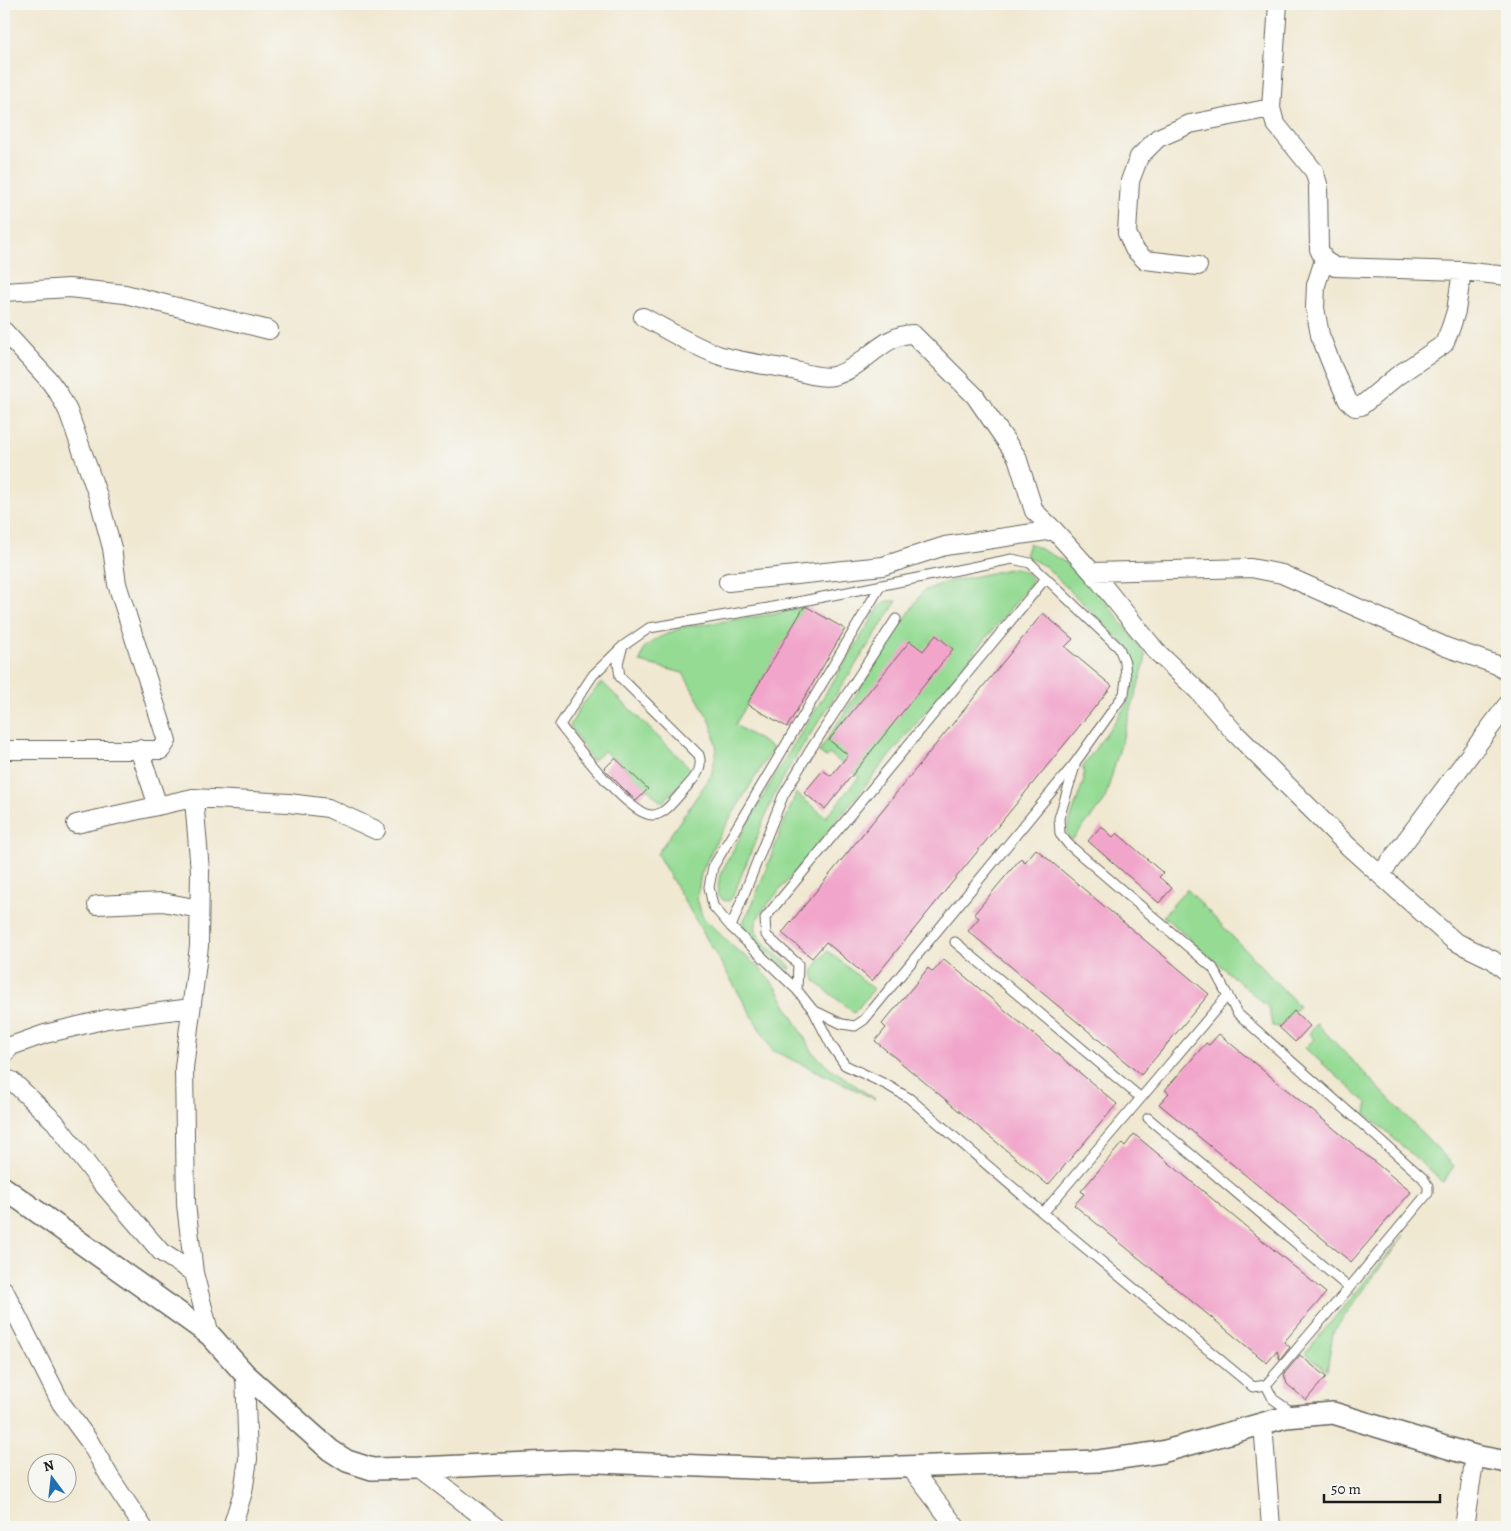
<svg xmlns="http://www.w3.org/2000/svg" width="1511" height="1531" font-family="Alegreya,serif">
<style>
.green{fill:#95db94;stroke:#587c58}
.building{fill:#f1a5ca}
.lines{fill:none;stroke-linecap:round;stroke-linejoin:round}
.service-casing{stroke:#66635b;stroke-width:11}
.minor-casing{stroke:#66635b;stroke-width:20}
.tertiary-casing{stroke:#66635b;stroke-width:24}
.service{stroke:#fff;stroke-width:9}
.minor{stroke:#fff;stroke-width:18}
.tertiary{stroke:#fff;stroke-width:21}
</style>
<rect width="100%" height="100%" fill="#f6f6f2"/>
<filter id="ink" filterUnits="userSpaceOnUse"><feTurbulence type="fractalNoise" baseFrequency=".02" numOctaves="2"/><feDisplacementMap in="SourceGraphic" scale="10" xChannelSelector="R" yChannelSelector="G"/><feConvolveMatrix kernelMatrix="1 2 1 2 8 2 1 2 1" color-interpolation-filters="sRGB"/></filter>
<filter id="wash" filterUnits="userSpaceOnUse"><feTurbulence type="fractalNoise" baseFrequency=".0096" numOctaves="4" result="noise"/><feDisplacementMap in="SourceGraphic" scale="20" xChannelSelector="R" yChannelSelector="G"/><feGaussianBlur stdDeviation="1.12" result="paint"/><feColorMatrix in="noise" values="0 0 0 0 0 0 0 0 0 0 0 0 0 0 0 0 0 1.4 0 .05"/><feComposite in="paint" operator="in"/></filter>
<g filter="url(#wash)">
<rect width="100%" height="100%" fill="#f0e8d1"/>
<!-- green -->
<path class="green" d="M1029,543L1084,572L1145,654V662L1104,802L1072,840L1068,837L1067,829L1084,780L1083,766L1128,703L1134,676L1132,660L1128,649L1120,640L1045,566L1025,556Z
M1014,568C1022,570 1029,573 1033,581L760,914C758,919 755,923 756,929C757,941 782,959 791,967L789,970C779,961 747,939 744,928C742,921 746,915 750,910L796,793L826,817L859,777L830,754L826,757L819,752L923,591L944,583Z
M887,601H897L791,764L774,795L733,896L729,901L723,900L717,894L720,875L741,835L781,765L880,606Z
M805,606L735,725L773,748L715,843L701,874L697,898L702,916L732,946L759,967L776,987L813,1053L830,1068L875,1099L772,1050L657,854L711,776L717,750L711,723L683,673L640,662L644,648L656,639L683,627L775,614Z
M602,682L693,771L662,803L615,758L613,760L604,751L592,761L570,726L580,707Z
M1187,889L1299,1006L1279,1027L1272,1026L1269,1008L1163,916Z
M828,951L874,989L854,1013L816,982C808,969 820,960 828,951Z
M1317,1024L1454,1166L1443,1182L1366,1114L1367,1103L1305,1048L1314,1039L1309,1033Z
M1404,1235L1333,1332L1327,1371L1305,1353Z"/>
<g id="blocks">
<!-- building -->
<path class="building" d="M804,607H807L845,629L787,727L747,704Z
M1043,613L1073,639L1065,647L1112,686L872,981L826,942L812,958L782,933Z
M936,635L953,649L825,809L804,793L823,770L831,776L848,755L829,740L910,641L923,651Z
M615,758L648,789L636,801L604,769Z
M1101,826L1113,837L1117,833L1163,873L1159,877L1172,888L1159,903L1088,841Z
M1036,849L1209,994L1141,1075L968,931L979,918L974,914L1004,878L1021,858L1025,862Z
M944,959L1117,1104L1048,1185L875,1041L886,1028L882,1024L912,988L928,968L933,972Z
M1294,1011L1310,1026L1295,1042L1279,1027Z
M1219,1034L1411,1192L1351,1262L1159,1104L1169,1093L1165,1090L1179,1074L1206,1043L1209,1045Z
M1134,1134L1326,1293L1284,1342L1290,1347L1280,1360L1277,1351L1267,1363L1074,1205L1084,1194L1081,1191L1122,1143L1125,1146Z
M1300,1355L1326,1377L1306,1400L1287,1384L1284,1374Z"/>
</g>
</g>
<g filter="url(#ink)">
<use href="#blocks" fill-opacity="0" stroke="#66635b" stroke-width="1"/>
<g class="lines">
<defs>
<path id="service" d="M881,585L713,867L709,887L713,906L731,927L797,990L813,1010L831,1045L845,1065L887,1085L909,1098L1043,1213L1253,1387L1266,1385
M623,646L649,628L768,608L1012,559L1030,563L1119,648L1125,663L1126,679L1124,694L1075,763L864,1020L855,1026L842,1024L813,1010
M623,646L618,663L620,677L699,755C704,771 693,779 683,791C675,799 666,814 653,815C630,817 575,744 560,725L593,675Z
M1075,766L1059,818L1060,834L1068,844L1213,968L1237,1013L1423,1178L1428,1186V1193L1349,1288L1266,1385L1273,1399L1293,1413
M731,927L783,796L809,752L896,619
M955,942L1141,1098L1228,995
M797,990L798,964L766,935L765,918L1046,578
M1148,1118L1349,1288
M1043,1213L1141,1098"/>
<path id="minor" d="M1278,4L1271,108L1275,123L1314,171L1318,184L1319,249L1324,260L1316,285L1315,308L1320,335L1333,368L1348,401L1355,407L1361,406L1397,376L1444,344L1451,327L1456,311L1462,271
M1324,260L1335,267L1462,271L1507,276
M1198,266L1145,260L1134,249L1127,233L1130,181L1139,157L1158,138L1190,124L1271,108
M4,292L69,288L125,294L269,330
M643,317C668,330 694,347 721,356C743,362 766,365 788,369C802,372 820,379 833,376C863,369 882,334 913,334L975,396L1017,457L1034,511L1054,530L1092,572L1156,651L1198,691L1235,733L1349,847L1454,941L1493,960L1507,972
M4,331L48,379L59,394L68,411L98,496L112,548L117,584L167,741L161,750H4
M1092,572L1251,568L1282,574L1446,647L1497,665L1507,672
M728,582L883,566L945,546L1054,530
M139,749L158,806
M193,798L195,811L200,871L199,946L184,1068L186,1204L194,1273L210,1335
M76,824L193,798L289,803L328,808L376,830
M1380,875L1507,705
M97,905L163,902L199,909
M4,1054L11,1046L45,1034L107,1019L191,1008
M4,1078L12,1081L55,1122L99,1180L161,1252L194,1273
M4,1290L61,1403L89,1441L111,1479L143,1527
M1263,1424L1271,1527
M910,1467L956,1527
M419,1468L496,1527
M232,1527L243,1492L248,1459L245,1374
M1464,1527L1475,1456"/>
<path id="tertiary" d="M4,1188L210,1335L245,1374L330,1450L347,1461L372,1469L419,1468L573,1461L800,1470L1099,1461L1162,1452L1286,1417L1333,1413L1475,1456L1507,1462"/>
</defs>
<!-- service casing -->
<use href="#service" class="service-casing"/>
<!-- minor casing -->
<use href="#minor" class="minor-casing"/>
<!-- tertiary casing -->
<use href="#tertiary" class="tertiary-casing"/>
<!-- service -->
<use href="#service" class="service"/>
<!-- minor -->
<use href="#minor" class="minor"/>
<!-- tertiary -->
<use href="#tertiary" class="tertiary"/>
</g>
</g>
<!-- margin -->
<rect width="1511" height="1531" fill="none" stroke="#f6f6f2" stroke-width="20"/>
<!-- north arrow -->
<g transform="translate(52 1478) rotate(345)"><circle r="24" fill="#f6f6f2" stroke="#9f9f9c"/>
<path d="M0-4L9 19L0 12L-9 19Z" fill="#1f6fb2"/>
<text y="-8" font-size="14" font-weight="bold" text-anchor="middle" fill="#1c1c1c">N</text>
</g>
<!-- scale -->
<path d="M1324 1494v8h116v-8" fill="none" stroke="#1c1c1c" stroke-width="2.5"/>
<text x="1331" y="1494" font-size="15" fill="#1c1c1c" stroke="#f6f6f2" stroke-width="4" paint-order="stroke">50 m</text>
</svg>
